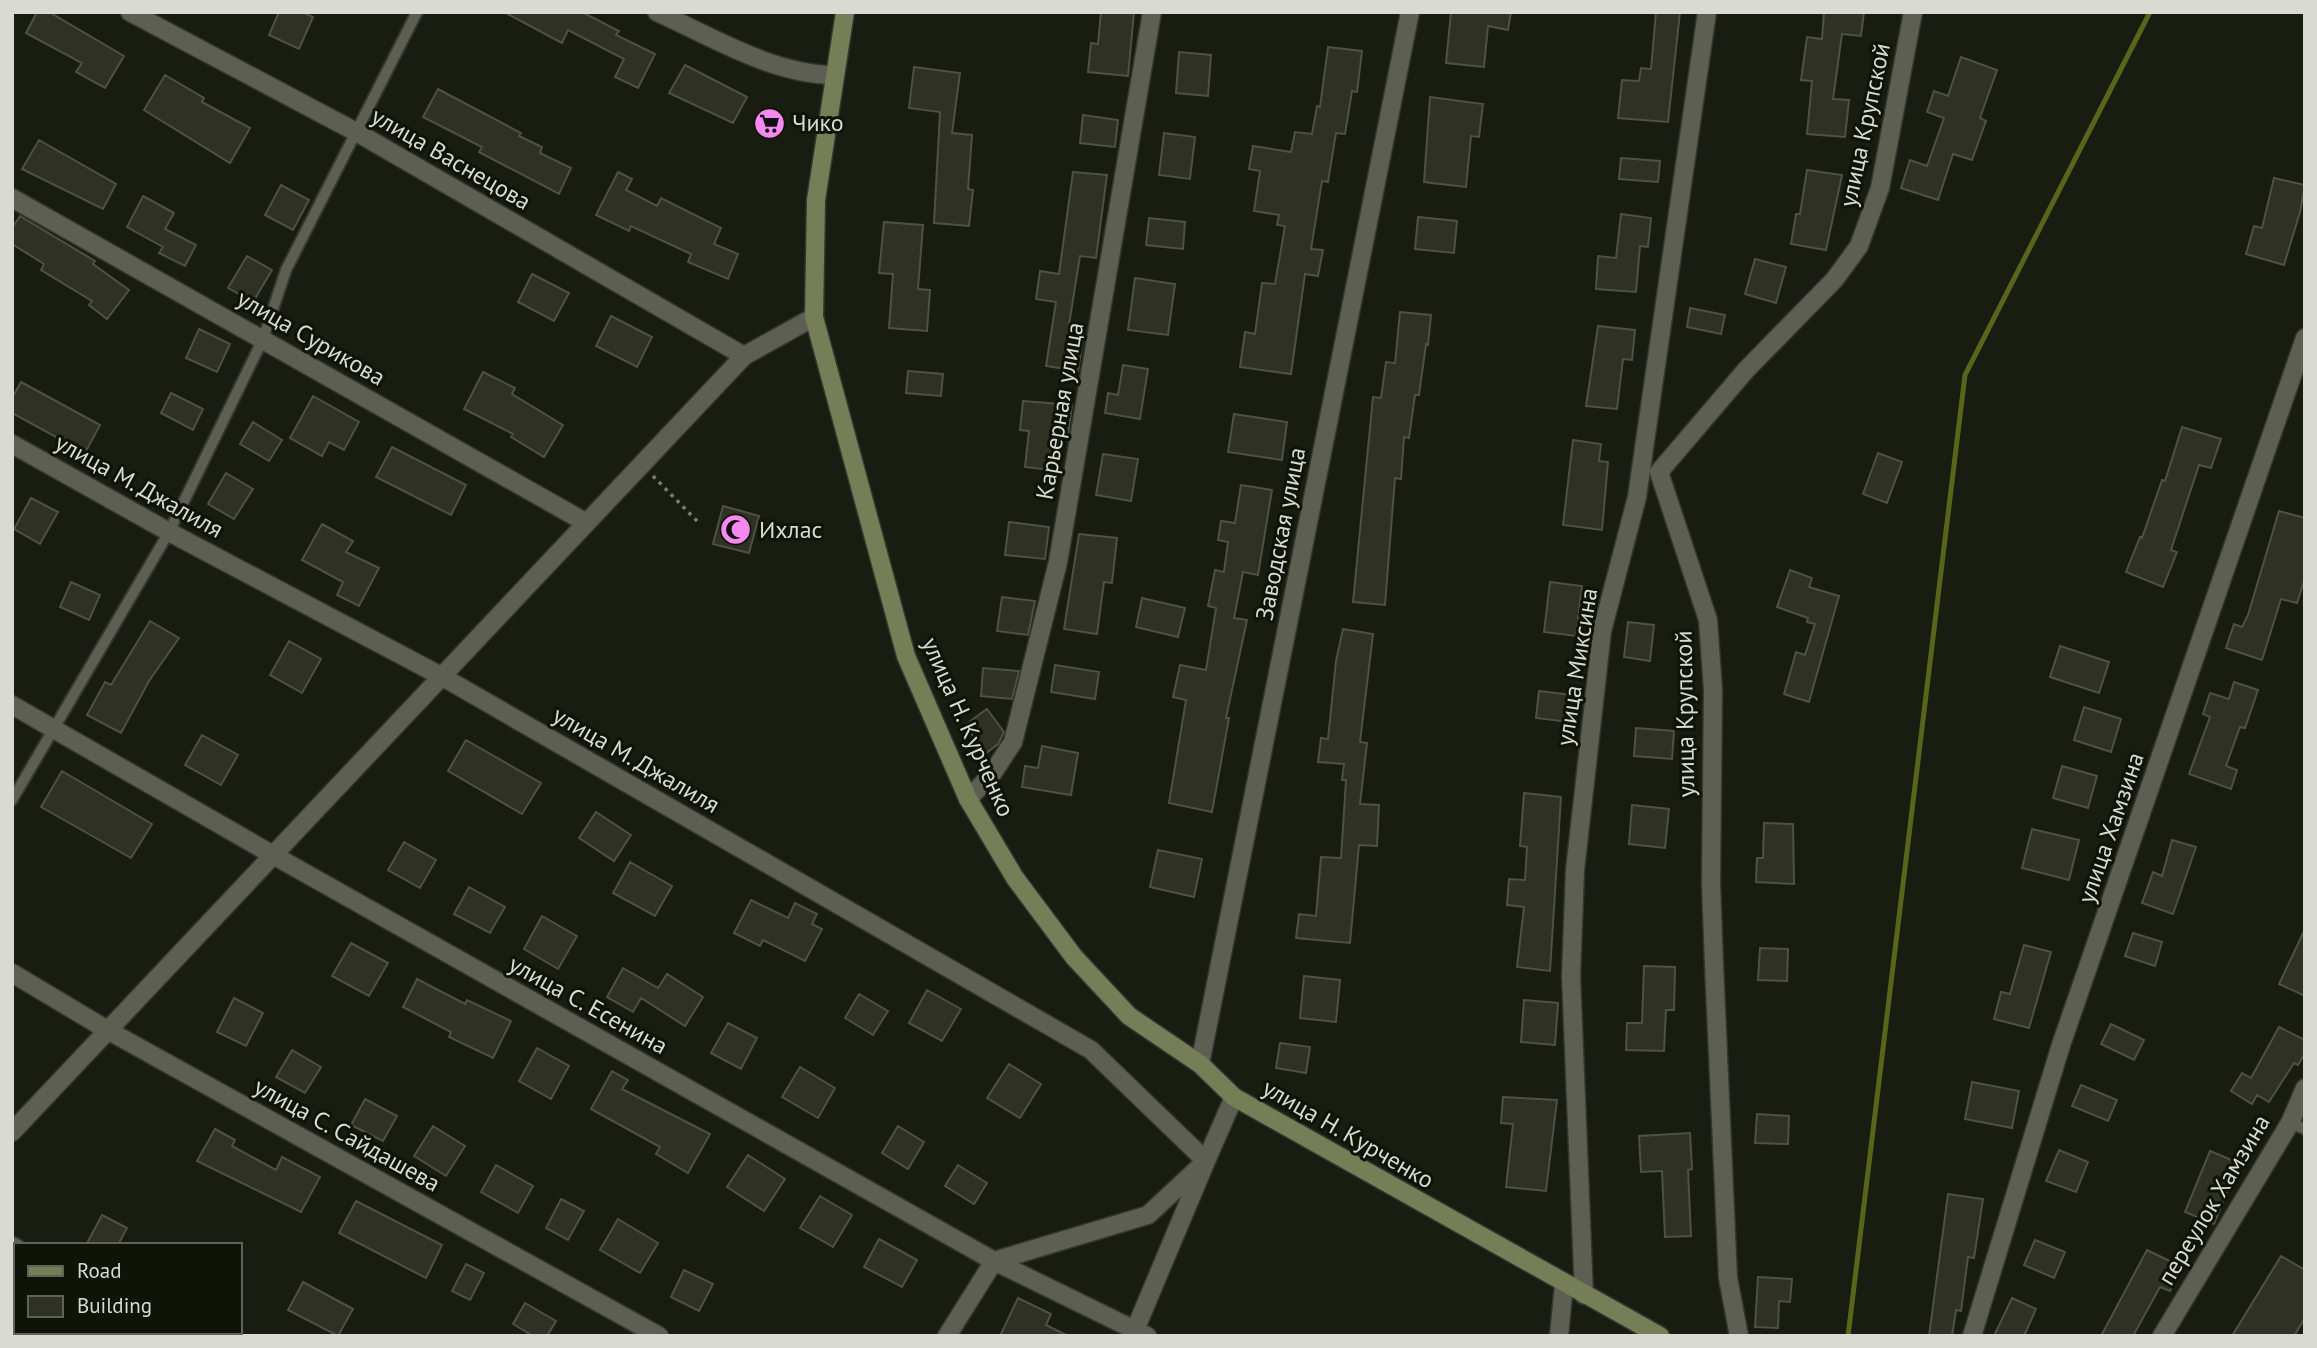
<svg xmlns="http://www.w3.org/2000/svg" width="2317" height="1348" font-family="'PT Sans',sans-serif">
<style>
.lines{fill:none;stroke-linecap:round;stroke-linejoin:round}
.stream{stroke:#58651b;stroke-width:5}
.building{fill:#2e3124;stroke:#4e5143;stroke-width:2}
.service-casing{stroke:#34362f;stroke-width:14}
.minor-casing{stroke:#34362f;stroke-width:21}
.secondary-casing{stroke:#34362f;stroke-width:21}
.path{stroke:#7b7d73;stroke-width:3.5;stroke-dasharray:3.5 5;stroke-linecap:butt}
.service{stroke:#5c5f51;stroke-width:10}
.minor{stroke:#5c5f51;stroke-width:18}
.secondary{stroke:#767e58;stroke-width:18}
.labels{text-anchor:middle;stroke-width:6;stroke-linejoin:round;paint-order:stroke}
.poi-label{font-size:24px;fill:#d9dbd3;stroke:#101307;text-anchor:start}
.street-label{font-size:24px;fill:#d9dbd3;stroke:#101307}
</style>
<rect width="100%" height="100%" fill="#191c10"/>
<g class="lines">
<!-- stream -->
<path class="stream" d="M1848,1336L1965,375L2150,12"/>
</g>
<!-- building -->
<path class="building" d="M37,12H49L124,56L105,88L76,72L82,63L26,33Z
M279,12H302L313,17L299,49L269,35Z
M504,12H582L619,31L616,35L655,54L638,88L615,77L624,59L568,30L562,43Z
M1101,12H1134L1128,76L1088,72L1091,43L1098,44Z
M1451,12H1511L1508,30L1488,26L1484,67L1446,63Z
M1656,12H1680L1668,122L1618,118L1622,80L1639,81L1641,68L1651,69Z
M1824,12H1864L1861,36L1842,34L1833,99L1849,100L1845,137L1807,134L1812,81L1801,80L1807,37L1822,39Z
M1328,47L1362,51L1357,92L1352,91L1345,134L1336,133L1328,182L1322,181L1311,249L1323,250L1318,276L1305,274L1291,374L1240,367L1245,332L1255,334L1262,283L1275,284L1285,226L1277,225L1279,215L1254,211L1260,171L1249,169L1253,146L1291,152L1295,132L1312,134L1317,106L1320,107Z
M1179,52L1211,55L1208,96L1176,93Z
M1961,57L1997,70L1980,118L1986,121L1972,160L1953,154L1938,200L1901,188L1910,160L1927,166L1944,118L1927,112L1934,91L1948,96Z
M685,65L747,97L733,123L669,93Z
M914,67L960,73L952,133L972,135L968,189L973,190L969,226L934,223L940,112L909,108Z
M165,75L204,98L202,102L250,128L230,163L144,110Z
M438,89L521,133L519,136L542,147L540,153L571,168L559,194L479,152L482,147L423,117Z
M1430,97L1483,104L1479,137L1471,136L1466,187L1424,182Z
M1083,115L1118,120L1115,147L1080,143Z
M1164,133L1195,137L1190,179L1159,175Z
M39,140L116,184L103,209L22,169Z
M1621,158L1660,161L1658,182L1619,179Z
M1807,170L1842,175L1826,250L1791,244L1796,214H1800Z
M618,172L632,179L626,190L657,206L661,198L721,228L714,244L738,254L728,279L688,262L691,254L631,226L629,231L596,215Z
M1073,172L1107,175L1096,258L1080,256L1068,331L1084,333L1078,371L1046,366L1056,302L1036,299L1040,271L1059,274Z
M2274,178L2305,185L2300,212L2284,265L2246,254L2254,226L2262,228Z
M281,185L309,200L293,230L265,215Z
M143,196L174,213L165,229L196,245L185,266L159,253L163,247L127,227Z
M1621,214L1651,218L1648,247L1640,246L1636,292L1596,289L1598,256L1616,258Z
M20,216L95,261L93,264L129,290L107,319L89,305L92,301L41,270L44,264L12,244V228Z
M1418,217L1457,221L1454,253L1415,249Z
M1149,218L1185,222L1183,249L1146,245Z
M884,222L923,225L918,289L930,290L927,331L889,328L893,274L879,273Z
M247,256L272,270L253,302L228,288Z
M1755,259L1786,267L1776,303L1745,294Z
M532,274L569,293L554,321L518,302Z
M1135,278L1175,284L1168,335L1128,330Z
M1690,308L1725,315L1721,334L1687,327Z
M1400,312L1431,315L1428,345L1426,344L1419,395H1415L1409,438L1404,437L1401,479L1395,478L1385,605L1353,602L1373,397L1381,398L1386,362L1395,363Z
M611,316L652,337L637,367L596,346Z
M1598,326L1635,330L1632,360L1623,359L1617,409L1586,406Z
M199,329L230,344L217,372L186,358Z
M1123,365L1148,369L1140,419L1105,413L1108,393L1118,395Z
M908,371L943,374L941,396L906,393Z
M483,372L515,388L512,394L563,425L544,457L511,437L513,434L464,409Z
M21,382L100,425L85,453L12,413V398Z
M171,393L203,409L193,430L161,413Z
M313,396L359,422L344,450L329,442L322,456L290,438Z
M1023,401L1072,405L1068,435L1062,434L1058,471L1025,467L1029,431L1020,430Z
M1234,414L1287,422L1282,460L1228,452Z
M253,422L282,440L269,461L240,444Z
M2182,427L2221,439L2211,468L2199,465L2171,550L2177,552L2163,587L2126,572L2140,537L2142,538L2162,480L2165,481Z
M1573,440L1601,444L1599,461L1608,462L1602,530L1563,525Z
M392,447L466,485L451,515L376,477Z
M1878,453L1902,462L1887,503L1863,494Z
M1103,454L1138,459L1131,501L1096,495Z
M226,473L253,489L234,519L208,504Z
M1241,485L1272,490L1258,575L1243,572L1234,618L1247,620L1226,718H1229L1212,812L1169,803L1186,700L1173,697L1180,665L1206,670L1216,608L1208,606L1215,570L1224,572L1228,542L1218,540L1221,521L1235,523Z
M31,498L58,512L40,544L14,529Z
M723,506L759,516L749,553L713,544Z
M2279,511L2305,518V578L2297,603L2281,599L2262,660L2226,648L2234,624L2242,627L2248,615Z
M1009,522L1049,527L1045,559L1005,555Z
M322,524L353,541L346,552L379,568L359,606L337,595L343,582L302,560Z
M1079,534L1117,538L1112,583L1104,582L1097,634L1064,629Z
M1790,570L1812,578L1809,587L1839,596L1809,702L1784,694L1796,652L1805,655L1815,624L1807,622L1808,618L1777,607Z
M71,582L100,595L89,620L60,607Z
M1550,582L1582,586L1576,636L1544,632Z
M1002,597L1035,601L1028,635L997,631Z
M1142,598L1185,608L1178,637L1136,627Z
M150,621L179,638L149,681L121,733L87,715L105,682L111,685Z
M1628,622L1654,625L1650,661L1624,657Z
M1343,629L1373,634L1360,742L1367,743L1360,804L1379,805L1377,846L1359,845L1350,943L1296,938L1299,914L1316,916L1321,857L1341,858L1346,780H1342L1344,764L1318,762L1321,738L1328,739L1336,661Z
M289,641L321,659L302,693L270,675Z
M2060,646L2109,662L2099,693L2050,677Z
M1055,665L1099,672L1095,699L1051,692Z
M983,668L1019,671L1012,699L981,696Z
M2234,682L2258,690L2245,728L2240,727L2226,766L2237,770L2231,789L2189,774L2210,717L2203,714L2210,693L2229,699Z
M1539,691L1573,695L1569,722L1536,718Z
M2084,707L2121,719L2111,752L2074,740Z
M987,709L1004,732L998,744L985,754L965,725Z
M1636,728L1674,731L1672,759L1634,756Z
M202,735L238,755L221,785L185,765Z
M466,740L541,783L522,814L448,771Z
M1042,746L1078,753L1071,795L1022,787L1025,766L1038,768Z
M2062,766L2097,776L2088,808L2053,798Z
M62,771L152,824L131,858L41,807Z
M1524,793L1561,797L1550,971L1517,967L1524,907L1507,905L1509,879L1525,880L1527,847L1520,846Z
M1632,805L1669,809L1665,848L1629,844Z
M596,812L631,835L614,861L579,838Z
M1764,823L1793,824L1794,884L1756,882L1757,858H1763Z
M2032,829L2079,840L2069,880L2022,868Z
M2172,840L2196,847L2173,914L2142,903L2153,872L2162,876Z
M404,842L436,860L420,888L388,870Z
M1158,850L1202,859L1194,897L1150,887Z
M630,862L672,886L655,916L613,893Z
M469,887L505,907L490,933L454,914Z
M751,900L788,918L795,903L817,914L812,924L822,929L805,961L763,940L760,946L734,933Z
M542,916L577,936L558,969L524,949Z
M2305,929V996L2279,984Z
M2133,933L2162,942L2155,966L2125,956Z
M351,943L388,963L369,996L332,976Z
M2024,945L2051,952L2029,1028L1994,1019L2001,992L2010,994Z
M1760,948L1788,949L1787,981L1758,980Z
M1644,966L1675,967L1674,1010H1666L1664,1051L1626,1050L1627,1023H1642Z
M623,968L658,988L667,974L703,997L685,1026L641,998L633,1012L607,997Z
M1304,976L1340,980L1336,1022L1300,1018Z
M417,979L465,1004L467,1000L511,1021L493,1058L449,1037L451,1032L403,1007Z
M927,990L961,1009L942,1041L909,1023Z
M859,994L888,1011L873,1035L845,1018Z
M234,998L263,1013L246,1046L217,1032Z
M1524,1000L1558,1003L1555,1045L1521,1042Z
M728,1023L757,1038L741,1069L711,1053Z
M2111,1024L2144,1040L2134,1060L2101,1044Z
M2279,1027L2305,1040V1053L2298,1065L2294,1063L2269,1102L2257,1095L2252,1104L2231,1091L2242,1073L2251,1078Z
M1280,1043L1310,1047L1306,1073L1276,1068Z
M537,1048L569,1066L551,1099L519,1081Z
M292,1050L321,1067L305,1093L276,1077Z
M1009,1064L1041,1084L1020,1118L987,1098Z
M800,1067L835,1088L818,1118L782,1097Z
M612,1071L628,1080L622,1089L710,1134L688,1173L656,1154L660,1147L591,1109Z
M1972,1082L2019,1091L2012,1128L1965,1119Z
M2081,1085L2117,1100L2108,1121L2072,1106Z
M1503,1097L1557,1100L1546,1191L1506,1187L1513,1124L1501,1123Z
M365,1099L397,1116L383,1141L351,1125Z
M1757,1114L1789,1116L1788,1144L1755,1143Z
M433,1126L465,1146L446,1176L414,1156Z
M898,1126L924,1142L908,1169L882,1153Z
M215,1129L235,1140L232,1146L276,1170L282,1157L320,1177L301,1212L197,1161Z
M1690,1133L1692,1169L1688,1170L1691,1236L1665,1237L1662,1171L1641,1172L1639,1136Z
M2059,1150L2088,1162L2076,1192L2046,1181Z
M2210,1151L2239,1163L2214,1224L2185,1212Z
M748,1155L785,1179L764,1211L727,1187Z
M496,1165L533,1186L518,1213L481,1192Z
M958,1165L987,1183L974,1204L945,1186Z
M1948,1194L1983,1199L1974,1258L1968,1257L1961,1311L1956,1310L1952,1336H1929Z
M820,1196L852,1215L833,1247L800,1228Z
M561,1199L584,1211L568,1240L546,1228Z
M356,1201L442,1245L426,1278L339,1233Z
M102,1215L127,1228L118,1245H86Z
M618,1219L658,1243L640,1273L600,1250Z
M879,1239L917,1260L902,1287L864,1267Z
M2035,1240L2065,1252L2054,1278L2024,1265Z
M2147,1250L2182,1267L2170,1291L2160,1287L2133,1336H2101Z
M2281,1256L2305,1270V1318L2294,1336H2232Z
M466,1264L484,1273L470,1300L452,1291Z
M684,1270L713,1284L699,1311L671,1297Z
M1758,1277L1792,1279L1790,1302L1779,1301L1778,1328L1755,1327Z
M303,1282L353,1309L338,1336L288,1310Z
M1018,1298L1051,1314L1046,1325L1068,1336H1000Z
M2012,1298L2036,1309L2024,1336H1994Z
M525,1303L556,1321L547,1336H533L513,1324Z"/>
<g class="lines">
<defs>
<path id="service" d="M12,800L169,532L263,339L286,270L417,12
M2290,1123L2305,1129"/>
<path id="minor" d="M130,12L358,133L744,356
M657,12C712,37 772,74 833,75
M12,198L585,522
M12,444L169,532L441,676L1091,1050L1206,1161L1135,1330
M12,705L273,855L994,1261L1147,1336
M968,799L992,774L1013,742L1058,562L1152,12
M12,973L109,1031L659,1336
M1200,1064L1410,12
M12,1132L744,356L814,317
M12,1246L16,1248
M1584,1295L1571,976L1575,870L1602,631L1637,497L1707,12
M171,1332L177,1336
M947,1336L994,1261L1148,1215L1206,1161L1234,1097
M1559,1336L1564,1284
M1739,1336L1728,1278L1714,965L1711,883L1713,690L1708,620L1659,472L1746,370L1835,279L1859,246L1880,188L1913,12
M1972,1336L2061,1045L2305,338
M2162,1336L2290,1123L2305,1088"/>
<path id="secondary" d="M845,12L816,200L814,317L906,656L968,799L1015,878L1074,957L1129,1016L1200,1064L1234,1097L1660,1336"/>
</defs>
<!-- service casing -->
<use href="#service" class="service-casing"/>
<!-- minor casing -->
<use href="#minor" class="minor-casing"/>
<!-- secondary casing -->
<use href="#secondary" class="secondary-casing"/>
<!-- path -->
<path class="path" d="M653,476L698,522"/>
<!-- service -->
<use href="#service" class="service"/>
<!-- minor -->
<use href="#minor" class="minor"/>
<!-- secondary -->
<use href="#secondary" class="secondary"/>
</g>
<!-- icons -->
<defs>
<symbol id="supermarket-disc" viewBox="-11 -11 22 22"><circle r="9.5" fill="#f589ef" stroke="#101307"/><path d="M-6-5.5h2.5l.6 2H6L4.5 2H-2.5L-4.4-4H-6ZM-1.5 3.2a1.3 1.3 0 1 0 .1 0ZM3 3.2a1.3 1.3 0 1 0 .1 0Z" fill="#111"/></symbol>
<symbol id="mosque-disc" viewBox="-11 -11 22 22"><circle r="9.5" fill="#f589ef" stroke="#101307"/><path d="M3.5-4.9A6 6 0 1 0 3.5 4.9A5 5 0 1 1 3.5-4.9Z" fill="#111"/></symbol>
</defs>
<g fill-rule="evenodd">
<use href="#supermarket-disc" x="752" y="106" width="35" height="35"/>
<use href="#mosque-disc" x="718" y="512" width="35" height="35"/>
</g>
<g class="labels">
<!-- poi labels -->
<g class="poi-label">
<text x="792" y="131">Чико</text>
<text x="759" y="538">Ихлас</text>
</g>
<!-- street labels -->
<g class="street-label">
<text transform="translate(1865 125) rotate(-78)" y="8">улица Крупской</text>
<text transform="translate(451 159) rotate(30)" y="8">улица Васнецова</text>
<text transform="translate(311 338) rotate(30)" y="8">улица Сурикова</text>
<text transform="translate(1060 411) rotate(-80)" y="8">Карьерная улица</text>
<text transform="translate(139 486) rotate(29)" y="8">улица М. Джалиля</text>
<text transform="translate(1281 534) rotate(-79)" y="8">Заводская улица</text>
<text transform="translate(1577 667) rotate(-81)" y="8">улица Миксина</text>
<text transform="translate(1685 714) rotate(-91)" y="8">улица Крупской</text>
<text transform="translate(968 727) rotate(66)" y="8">улица Н. Курченко</text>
<text transform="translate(636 760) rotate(30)" y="8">улица М. Джалиля</text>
<text transform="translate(2111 828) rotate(-71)" y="8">улица Хамзина</text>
<text transform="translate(588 1005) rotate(29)" y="8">улица С. Есенина</text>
<text transform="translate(1348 1134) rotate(30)" y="8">улица Н. Курченко</text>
<text transform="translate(347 1135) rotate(29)" y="8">улица С. Сайдашева</text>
<text transform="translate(2214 1200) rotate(-59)" y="8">переулок Хамзина</text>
</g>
</g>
<!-- border -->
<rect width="2317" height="1348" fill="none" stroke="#d9dbd3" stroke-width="28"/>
<!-- legend -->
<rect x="14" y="1243" width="228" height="91" fill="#101307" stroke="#606359" stroke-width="2"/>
<rect x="28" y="1266" width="35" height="10" fill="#767e58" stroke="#606359" stroke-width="2"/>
<text x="77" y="1278" font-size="21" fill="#d9dbd3">Road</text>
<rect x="28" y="1296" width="35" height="21" fill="#2e3124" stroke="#606359" stroke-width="2"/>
<text x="77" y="1313" font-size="21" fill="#d9dbd3">Building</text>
</svg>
